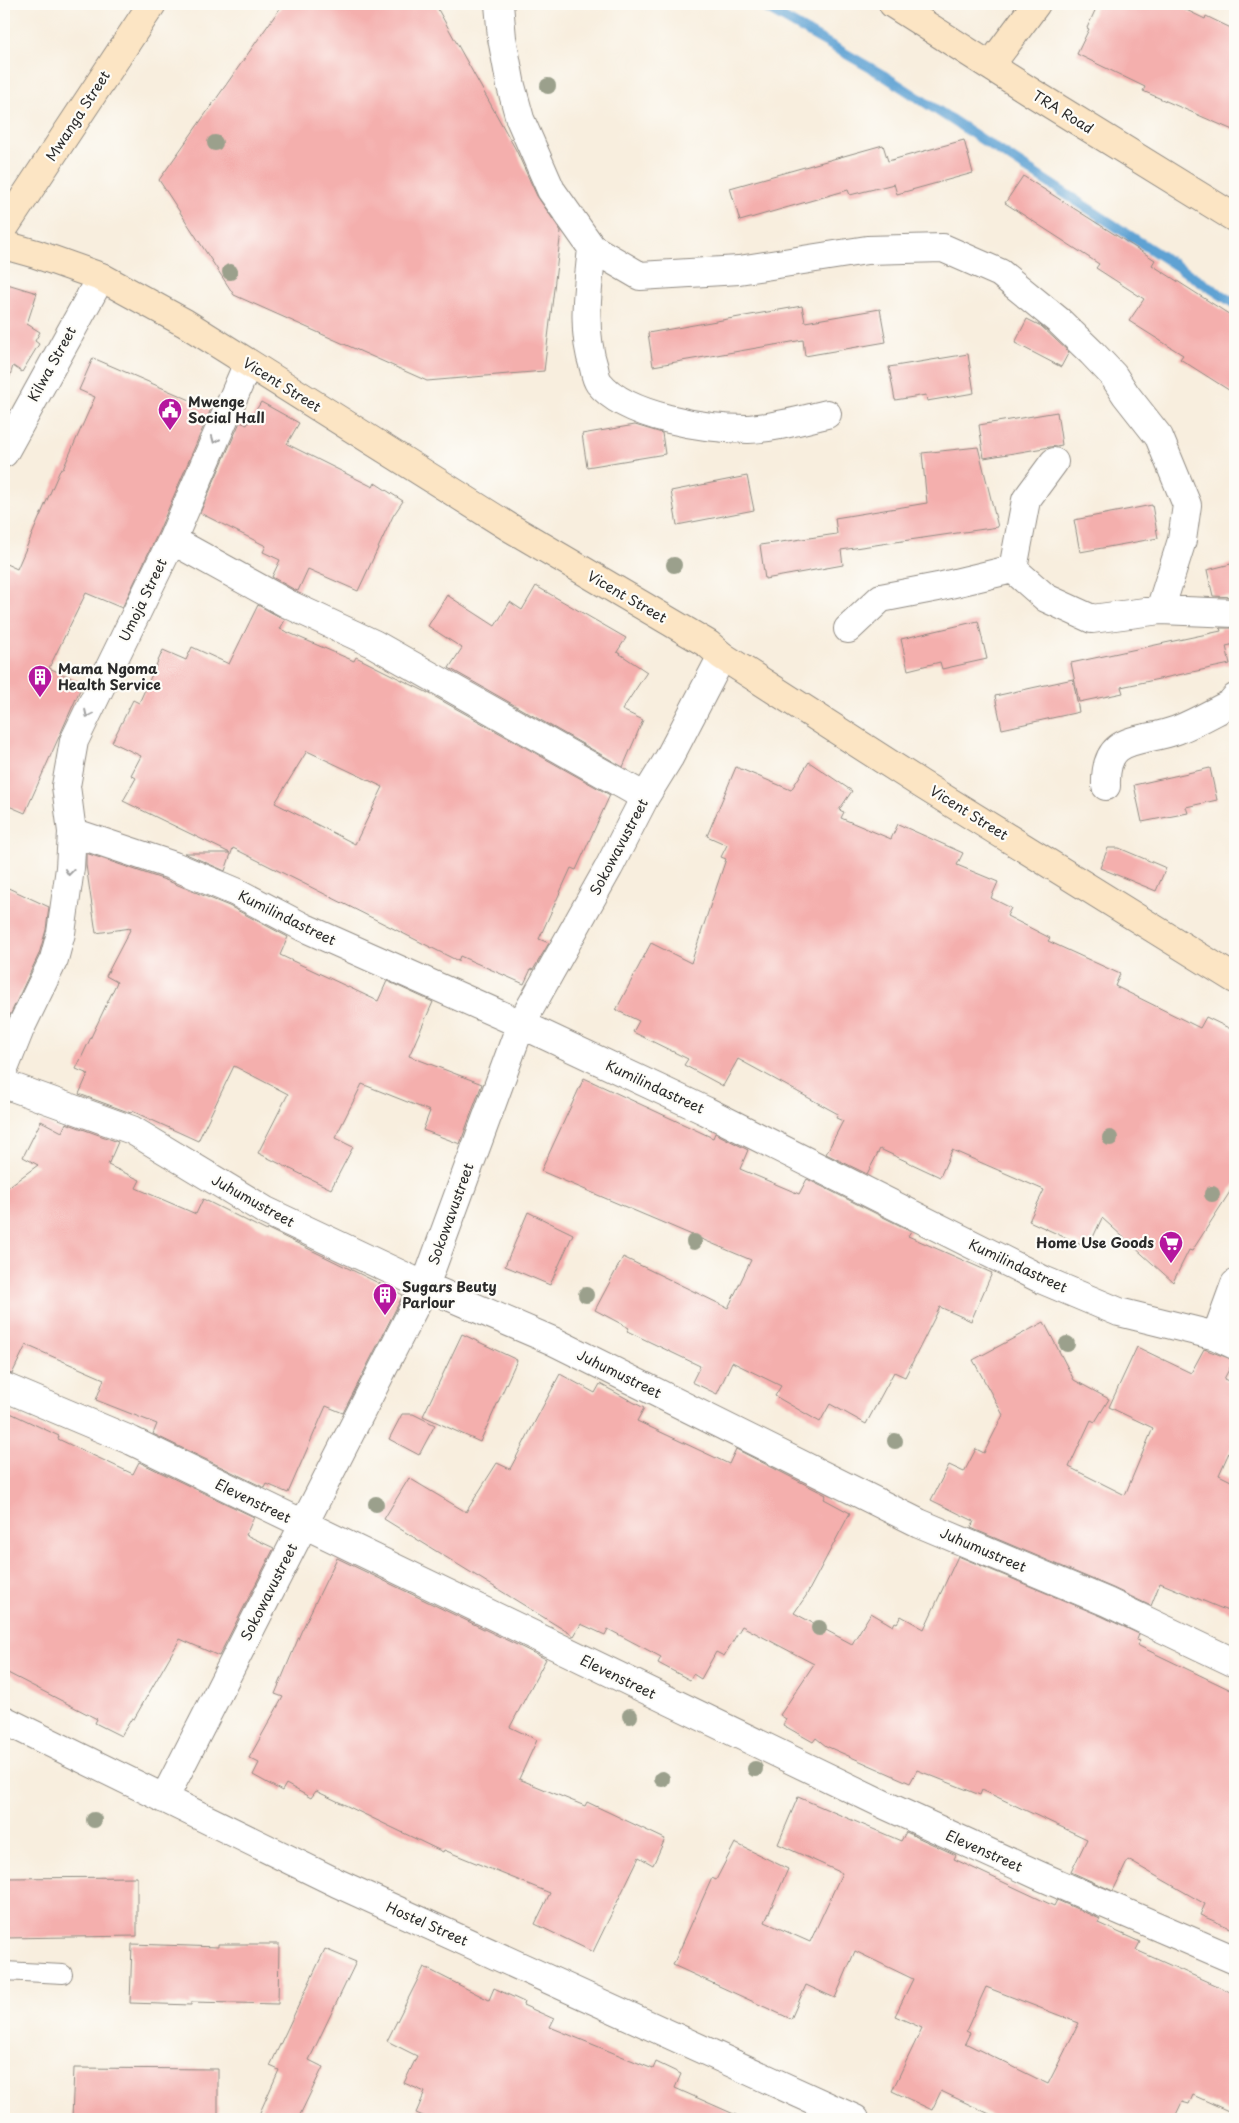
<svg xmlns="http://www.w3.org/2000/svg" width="1239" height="2123" font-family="'Playpen Sans',sans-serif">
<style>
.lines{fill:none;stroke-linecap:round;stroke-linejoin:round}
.stream{stroke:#5fa2d3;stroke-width:10}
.building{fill:#f4afad;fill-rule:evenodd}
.lane-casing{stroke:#928c84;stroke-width:20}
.street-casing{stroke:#928c84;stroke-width:30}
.secondary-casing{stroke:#928c84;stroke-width:30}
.lane{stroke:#fff;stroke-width:18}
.street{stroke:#fff;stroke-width:28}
.secondary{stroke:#fce5c4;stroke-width:28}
.tree{fill:#9ba08c}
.oneway{stroke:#a0a0a0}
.labels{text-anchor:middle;stroke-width:4.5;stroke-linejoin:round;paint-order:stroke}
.street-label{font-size:14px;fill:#2b2b2b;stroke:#fdfcf7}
.poi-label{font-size:14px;font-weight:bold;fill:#2b2b2b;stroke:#fdfcf7;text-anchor:start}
</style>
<rect width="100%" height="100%" fill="#fdfcf7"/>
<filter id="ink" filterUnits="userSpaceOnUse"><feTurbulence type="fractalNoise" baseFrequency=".02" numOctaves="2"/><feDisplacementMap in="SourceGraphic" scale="10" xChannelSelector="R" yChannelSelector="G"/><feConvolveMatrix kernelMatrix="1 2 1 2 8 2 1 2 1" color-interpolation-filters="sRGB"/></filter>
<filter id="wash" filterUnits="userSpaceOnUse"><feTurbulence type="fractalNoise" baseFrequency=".0096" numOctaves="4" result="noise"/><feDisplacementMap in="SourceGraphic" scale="20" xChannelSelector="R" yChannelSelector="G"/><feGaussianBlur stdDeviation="1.12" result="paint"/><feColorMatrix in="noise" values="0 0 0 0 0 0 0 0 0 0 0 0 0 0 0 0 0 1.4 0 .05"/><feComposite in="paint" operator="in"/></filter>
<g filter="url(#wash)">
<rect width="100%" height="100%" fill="#f8eede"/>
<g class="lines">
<!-- stream -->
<path class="stream" d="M759,4L883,75L1235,304"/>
</g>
<g id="blocks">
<!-- building -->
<path class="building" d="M283,4H435L516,150L537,196L561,231L544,371L427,381L234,295L159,180Z
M1098,4H1174L1205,19L1206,16L1235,30V131L1143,91L1145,87L1077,54L1089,29L1087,28Z
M964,140L973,173L897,194L894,184L850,195L848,190L740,221L730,188L883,145L888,161Z
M1023,176L1155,260L1152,265L1235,318V394L1180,359L1183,355L1129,321L1144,299L1096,268L1099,264L1005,203Z
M4,283L37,293L27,324L40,332L35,341L39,344L22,372L13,366L9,379L4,378Z
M802,306L805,322L880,309L886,342L805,356L803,340L653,366L648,333Z
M1027,319L1041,326L1069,352L1061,367L1015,343Z
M968,354L974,393L927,401L926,395L895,400L889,367Z
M93,358L211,409L158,533L122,608L86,593L49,668L83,683L25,813L4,804V563L17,569L61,468L63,469L95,397L79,390Z
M261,402L299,423L287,444L373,487L375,483L403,501L393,516L358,591L308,569L298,591L295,590L272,577L280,560L263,552L266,546L200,513L240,422L247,425Z
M1057,412L1062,445L984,458L979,425Z
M635,425L662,433L665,454L587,467L582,434Z
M978,447L998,527L841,550L843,565L765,579L760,545L837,534L835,518L927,503L922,453Z
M747,476L754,510L677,525L671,491Z
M1152,505L1158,538L1080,552L1074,520Z
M1235,563V597L1213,596L1207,570Z
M536,586L626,638L617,652L647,672L622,710L643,720L623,767L449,668L462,648L428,626L447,595L495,626L510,602L522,610Z
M258,605L285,620L280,629L354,661L356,657L430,694L610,795L576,870L571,868L539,939L549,943L533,970L531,969L524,984L460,956L458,961L233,848L225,871L184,853H230L123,801L136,778L131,775L141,756L112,742L133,700L139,703L163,650L186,660L192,647L229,664ZM307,751L383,787L355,844L275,803Z
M978,621L987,659L942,669L940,662L908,670L901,639Z
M1220,628H1235V644L1226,646L1230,664L1121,687L1123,693L1079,702L1071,663L1221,631Z
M1073,679L1079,712L1002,729L995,696Z
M809,762L852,791L839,810L844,812L841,818L891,839L898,824L963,853L957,865L998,882L991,898L1011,908L1007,916L1050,938L1048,941L1120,974L1115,986L1200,1028L1206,1017L1235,1031V1184L1192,1251L1189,1250L1173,1282L1102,1218L1088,1248L1029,1221L1044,1190L952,1150L940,1177L880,1149L867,1174L826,1154L843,1121L836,1118L838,1114L738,1059L723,1086L684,1065L688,1059L633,1032L639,1021L616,1010L651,943L691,963L726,859L721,857L727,845L707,836L736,767L791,790Z
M1210,768L1217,800L1186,807L1188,813L1142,822L1134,785Z
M1108,848H1119L1166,868L1156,891L1100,868Z
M86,853L168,881L229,906L288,937L280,955L378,1001L387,981L433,1002L409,1056L482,1084L460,1144L423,1130L430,1111L362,1084L335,1138L353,1147L331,1189L258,1153L288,1094L234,1066L198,1141L132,1111L131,1113L79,1094L88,1074L76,1069L117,982L106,976L131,928L96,933L86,865Z
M4,886L49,907L46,930L39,954L4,1028Z
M584,1078L713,1138L715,1133L748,1150L740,1169L799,1194L807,1179L911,1231L908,1236L992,1273L971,1321L940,1307L905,1377L894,1372L866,1424L830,1404L820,1422L775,1396L781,1386L732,1362L717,1394L692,1382L700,1366L627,1331L629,1328L595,1310L623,1257L728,1308L751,1260L541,1171Z
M41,1121L62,1132L66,1123L118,1142L108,1165L140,1180L136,1188L196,1214L203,1199L267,1231L268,1229L403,1295L343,1413L326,1406L288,1493L267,1484L265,1488L153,1434L157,1424L96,1400L104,1379L26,1345L12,1374L4,1372V1190L38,1165L23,1157Z
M528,1212L573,1234L550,1285L505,1266Z
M1044,1322L1074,1380L1109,1399L1095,1422L1091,1420L1069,1467L1125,1495L1153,1428L1109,1407L1137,1347L1191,1373L1204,1349L1234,1360L1224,1379L1235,1384V1439L1219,1475L1235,1483V1614L1160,1583L1151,1606L1113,1588L971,1528L974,1521L931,1500L949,1465L964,1472L976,1449L984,1453L1003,1415L973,1360Z
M462,1334L517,1360L480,1442L423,1416Z
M560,1374L595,1393L600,1384L644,1408L637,1421L729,1464L736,1449L826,1495L824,1499L850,1513L806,1596L794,1613L852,1644L871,1613L893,1626L895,1622L897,1623L901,1616L924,1629L958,1556L1101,1616L1139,1634L1137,1640L1140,1641L1137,1645L1235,1692V1930L1200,1915L1205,1904L1128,1860L1113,1891L1071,1872L1087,1839L982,1790L980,1795L917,1770L910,1783L826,1746L816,1738L813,1742L783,1725L786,1719L780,1715L814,1664L742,1626L724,1656L716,1652L701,1679L693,1674L690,1680L658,1663L661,1657L608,1629L605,1635L581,1624L574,1636L384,1519L409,1478L466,1512L497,1463L510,1469Z
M4,1410L59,1436L58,1439L133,1474L139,1462L254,1517L246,1535L274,1548L219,1656L180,1639L134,1719L132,1718L121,1736L95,1723L97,1719L4,1671Z
M402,1414H413L435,1425L419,1455L389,1439Z
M337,1558L546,1659L510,1727L537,1740L519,1779L585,1806L587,1802L665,1839L653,1865L639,1857L593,1952L535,1924L550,1893L444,1850L443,1852L316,1791L311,1798L286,1784L282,1791L253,1775L259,1763L249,1758L283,1697L275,1694L301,1632Z
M798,1797L901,1841L906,1832L956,1855L954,1859L1054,1906L1057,1900L1100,1919L1098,1923L1140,1942L1136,1950L1235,1994V2114L1193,2095L1189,2104L1182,2102L1174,2119H1000L941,2091L932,2110L892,2091L922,2028L895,2016L913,1979L855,1951L835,1998L806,1985L791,2019L673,1965L712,1878L716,1880L735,1843L788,1869L765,1922L810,1942L842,1873L778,1844ZM986,1987L1079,2023L1048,2084L965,2043L970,2033L966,2031Z
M137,1877V1936L4,1938V1878Z
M132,1944L218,1947V1944H279L278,2004L191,2002V2005L130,2003Z
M325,1949L356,1962L309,2060L323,2067L298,2119H257L279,2070L270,2066Z
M424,1967L489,2000L494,1988L524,2002L523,2005L554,2019L550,2027L653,2069L656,2062L681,2074L675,2088L745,2119H430L416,2113L425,2092L404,2083L417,2056L387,2041Z
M74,2068L218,2069V2119H72Z"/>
</g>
</g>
<g filter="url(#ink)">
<use href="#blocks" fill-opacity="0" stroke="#928c84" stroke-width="1"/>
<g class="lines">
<defs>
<path id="lane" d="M4,1971L63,1974"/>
<path id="street" d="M499,4L502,38L511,86L520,119L551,190L592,248C588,289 581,328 594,368C595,373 596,379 599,383C626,417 706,429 748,429C774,428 802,420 827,414
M592,248L640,276L739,270L867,250L943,248L1000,273L1059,321L1092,353L1113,375L1126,395L1159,437L1187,505L1182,540L1160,610
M4,453L101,277
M172,540L288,604L374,644L645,797
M1013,569L1046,598L1092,619L1160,610L1235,613
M848,629L881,598L938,587L1013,569L1026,500L1054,462
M1106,786C1104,732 1141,744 1177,730C1195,723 1212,713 1230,704L1235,698
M72,832L174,866L236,892L303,927L521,1024L706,1111L1043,1280L1119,1312L1216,1336L1235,1345
M4,1069L20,1029L54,959L61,933L70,868L72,832L66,786L74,741L172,540L248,363
M4,1084L132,1130L266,1211L425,1286L553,1341L919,1523L1107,1602L1235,1663
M1216,1336L1235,1284
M4,1387L132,1441L887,1806L1038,1875L1235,1960
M4,1720L337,1883L855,2119
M164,1799L425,1286L521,1024L609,867L645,797L669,758L722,656"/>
<path id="secondary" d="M893,4L1031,92L1235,218
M990,66L1036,4
M4,228L152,4
M4,245L36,254L101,277L185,323L509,527L708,644L722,656L921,784L1235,979"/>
</defs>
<!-- lane casing -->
<use href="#lane" class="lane-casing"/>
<!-- street casing -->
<use href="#street" class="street-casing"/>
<!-- secondary casing -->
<use href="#secondary" class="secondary-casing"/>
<!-- lane -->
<use href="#lane" class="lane"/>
<!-- street -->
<use href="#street" class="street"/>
<!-- secondary -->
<use href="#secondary" class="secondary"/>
</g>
<!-- trees -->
<g class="tree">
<circle cx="548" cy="86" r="8"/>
<circle cx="215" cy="143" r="8"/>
<circle cx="230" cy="272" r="8"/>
<circle cx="674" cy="565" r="8"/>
<circle cx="1110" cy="1138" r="8"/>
<circle cx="1212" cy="1194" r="8"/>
<circle cx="694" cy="1242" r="8"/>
<circle cx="586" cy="1295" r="8"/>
<circle cx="1067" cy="1344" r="8"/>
<circle cx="895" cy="1441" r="8"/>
<circle cx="376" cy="1504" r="8"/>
<circle cx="819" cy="1628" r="8"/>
<circle cx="630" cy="1716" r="8"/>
<circle cx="755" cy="1769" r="8"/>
<circle cx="662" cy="1779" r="8"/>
<circle cx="94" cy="1820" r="8"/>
</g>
<!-- one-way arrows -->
<defs><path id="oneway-chevron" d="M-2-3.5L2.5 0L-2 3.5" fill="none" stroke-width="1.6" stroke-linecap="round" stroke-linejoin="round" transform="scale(1.25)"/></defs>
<g class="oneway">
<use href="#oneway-chevron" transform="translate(215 440) rotate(113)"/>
<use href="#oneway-chevron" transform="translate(88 714) rotate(116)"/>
<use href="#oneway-chevron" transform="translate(69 872) rotate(96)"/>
</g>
</g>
<!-- icons -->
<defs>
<symbol id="civic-pin" viewBox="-11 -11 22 30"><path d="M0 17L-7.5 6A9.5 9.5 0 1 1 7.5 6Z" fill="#b5179e" stroke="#fdfcf7"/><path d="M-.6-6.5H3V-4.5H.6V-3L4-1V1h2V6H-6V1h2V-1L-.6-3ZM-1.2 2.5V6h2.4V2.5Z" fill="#fff"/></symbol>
<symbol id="building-pin" viewBox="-11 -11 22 30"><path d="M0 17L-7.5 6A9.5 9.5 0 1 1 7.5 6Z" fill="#b5179e" stroke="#fdfcf7"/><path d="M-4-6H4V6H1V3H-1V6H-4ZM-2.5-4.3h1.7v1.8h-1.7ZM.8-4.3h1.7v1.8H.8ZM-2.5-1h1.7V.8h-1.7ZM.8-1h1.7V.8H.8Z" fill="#fff"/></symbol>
<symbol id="supermarket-pin" viewBox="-11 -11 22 30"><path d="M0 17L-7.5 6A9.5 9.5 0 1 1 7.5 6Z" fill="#b5179e" stroke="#fdfcf7"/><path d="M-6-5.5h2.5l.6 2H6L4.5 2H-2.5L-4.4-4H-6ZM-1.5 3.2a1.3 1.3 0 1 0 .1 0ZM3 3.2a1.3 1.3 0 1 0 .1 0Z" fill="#fff"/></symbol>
</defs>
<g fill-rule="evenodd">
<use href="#civic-pin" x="156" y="396" width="28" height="38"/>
<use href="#building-pin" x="26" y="663" width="28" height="38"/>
<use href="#supermarket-pin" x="1157" y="1229" width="28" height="38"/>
<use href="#building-pin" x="371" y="1281" width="28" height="38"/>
</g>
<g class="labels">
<!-- street labels -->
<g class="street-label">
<text transform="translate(1063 112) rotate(32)" y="5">TRA Road</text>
<text transform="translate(78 116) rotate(-57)" y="5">Mwanga Street</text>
<text transform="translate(52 364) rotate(-61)" y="5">Kilwa Street</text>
<text transform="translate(282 385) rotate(32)" y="5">Vicent Street</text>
<text transform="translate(627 597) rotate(30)" y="5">Vicent Street</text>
<text transform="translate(143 600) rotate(-64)" y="5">Umoja Street</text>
<text transform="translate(969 813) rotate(32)" y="5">Vicent Street</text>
<text transform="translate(619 847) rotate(-62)" y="5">Sokowavustreet</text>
<text transform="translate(287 918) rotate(26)" y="5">Kumilindastreet</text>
<text transform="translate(655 1087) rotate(25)" y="5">Kumilindastreet</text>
<text transform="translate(253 1201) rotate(29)" y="5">Juhumustreet</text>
<text transform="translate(451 1214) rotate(-70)" y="5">Sokowavustreet</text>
<text transform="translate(1018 1266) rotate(25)" y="5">Kumilindastreet</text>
<text transform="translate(619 1374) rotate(26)" y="5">Juhumustreet</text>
<text transform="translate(253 1501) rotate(26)" y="5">Elevenstreet</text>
<text transform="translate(983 1550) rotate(23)" y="5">Juhumustreet</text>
<text transform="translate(269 1592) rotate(-63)" y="5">Sokowavustreet</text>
<text transform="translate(618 1677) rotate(26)" y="5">Elevenstreet</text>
<text transform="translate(984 1851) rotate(24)" y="5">Elevenstreet</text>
<text transform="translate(427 1924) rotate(24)" y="5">Hostel Street</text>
</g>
<!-- poi labels -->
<g class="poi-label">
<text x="188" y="407">Mwenge<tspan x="188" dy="16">Social Hall</tspan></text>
<text x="58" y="674">Mama Ngoma<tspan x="58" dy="16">Health Service</tspan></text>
<text x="1154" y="1248" text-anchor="end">Home Use Goods</text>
<text x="402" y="1292">Sugars Beuty<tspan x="402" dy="16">Parlour</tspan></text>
</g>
</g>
<!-- margin -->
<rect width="1239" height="2123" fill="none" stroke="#fdfcf7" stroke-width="20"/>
</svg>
